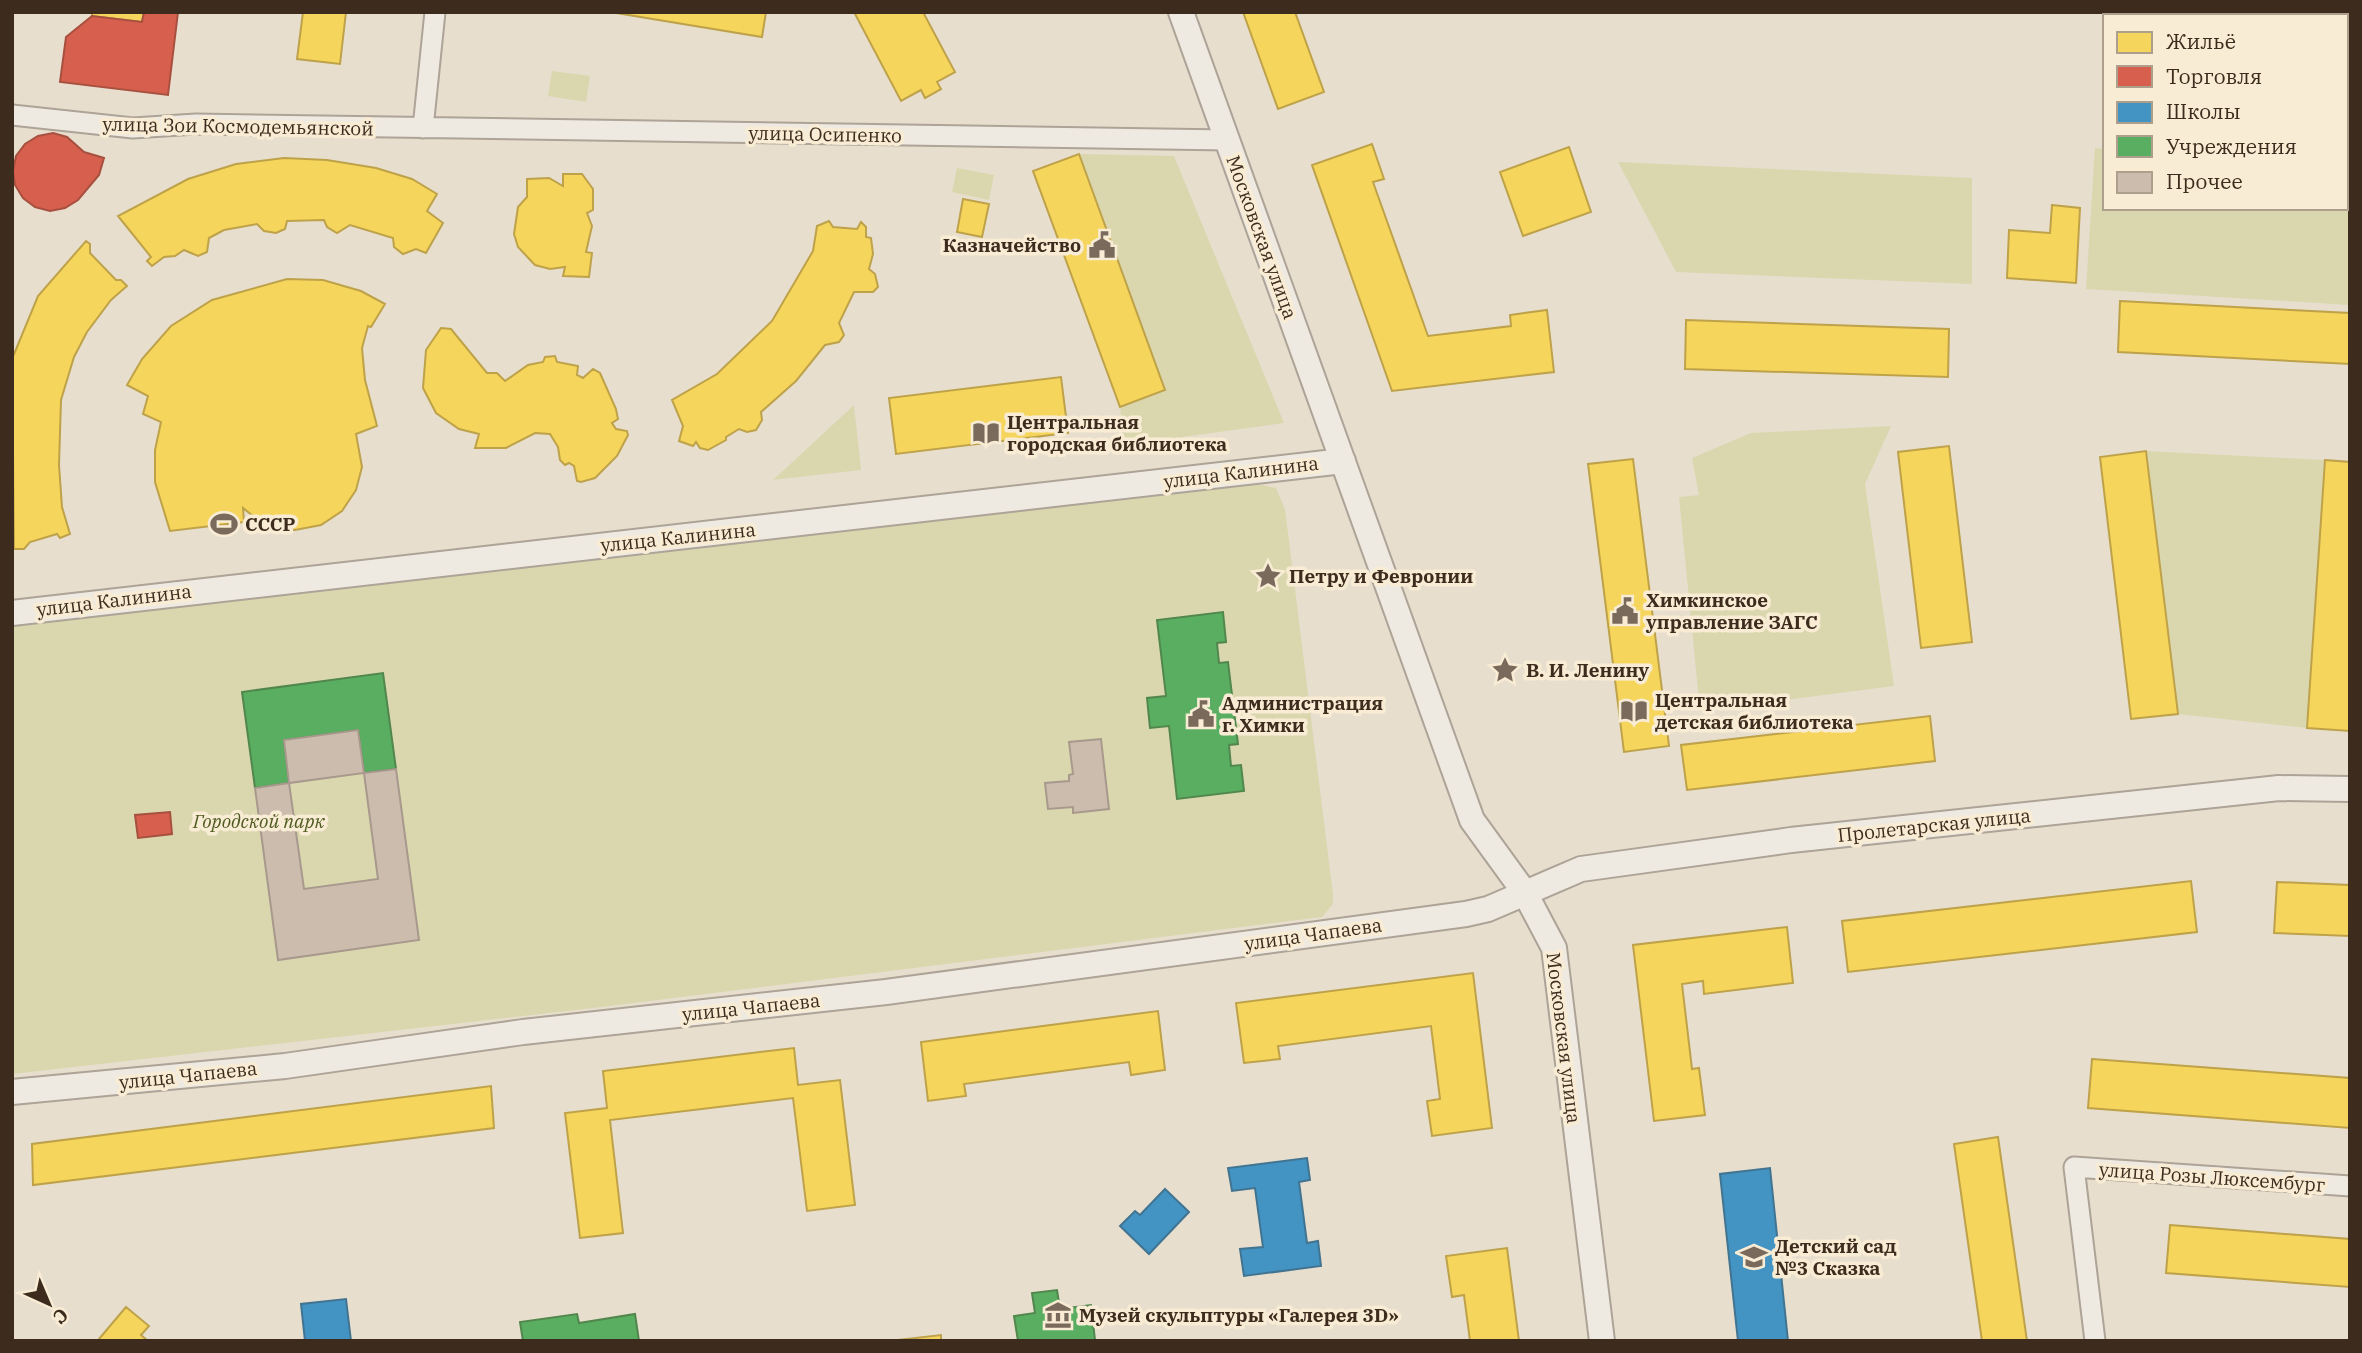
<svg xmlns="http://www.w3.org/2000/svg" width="2362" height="1353" font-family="'IBM Plex Serif',serif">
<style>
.green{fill:#dad7af}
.homes{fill:#f6d55c;stroke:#bea249;stroke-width:2}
.shops{fill:#d6604d;stroke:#a8503f;stroke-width:2}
.schools{fill:#4393c3;stroke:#417491;stroke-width:2}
.public{fill:#5aae61;stroke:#51874d;stroke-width:2}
.building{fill:#ccbcae;stroke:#a8998d;stroke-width:2}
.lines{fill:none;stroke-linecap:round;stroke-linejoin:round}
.minor-casing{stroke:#ada397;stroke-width:23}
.tertiary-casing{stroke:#ada397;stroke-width:28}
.minor{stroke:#efeae1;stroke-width:19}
.tertiary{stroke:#efeae1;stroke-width:24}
.labels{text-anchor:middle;stroke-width:7;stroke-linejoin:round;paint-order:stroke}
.street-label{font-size:19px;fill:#3d2b1d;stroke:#f8ecd4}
.poi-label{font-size:19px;font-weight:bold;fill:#3d2b1d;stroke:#f8ecd4;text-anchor:start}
.park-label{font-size:19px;font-style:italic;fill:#505b22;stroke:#f8ecd4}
</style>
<rect width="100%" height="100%" fill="#e8dece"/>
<!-- green -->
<path class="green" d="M552,71L590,76L586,102L548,96Z
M2095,148L2105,149V208H2346V171H2350V305L2086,289Z
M1079,154L1174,156L1284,423L1124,445L1120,407L1165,390Z
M1618,162L1972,178V284L1676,272Z
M957,168L994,175L989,200L952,192Z
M854,405L861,470L772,480H773Z
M1891,426L1865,484L1894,686L1700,711L1679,497L1699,495L1692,458L1751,433Z
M2146,451L2325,460L2307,728L2178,714Z
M1257,484L1276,488L1285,509L1333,894V904L1322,917L602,1007L12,1074V626Z"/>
<!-- homes -->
<path class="homes" d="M92,12H144L142,22L92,16Z
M303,12H346L340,64L297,59Z
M610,12H766L762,37Z
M854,12H923L955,72L937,82L941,89L925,98L921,90L901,101Z
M1243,12H1295L1324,92L1278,109Z
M1372,144L1384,179L1373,182L1428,336L1511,326L1510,315L1547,310L1554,372L1392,391L1312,165Z
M1569,147L1591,212L1523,236L1500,172Z
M1079,154L1165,390L1120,407L1033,171Z
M284,158L327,160L376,168L412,179L437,194L427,211L443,223L426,253L416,249L403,254L394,247L393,238L350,225L337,233L327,227L324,220L287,221L285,229L276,233L264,231L257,224L224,230L209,238L207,252L198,256L184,250L175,256L164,257L152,266L147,261L151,257L118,216L188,179L236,164Z
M563,174H582L593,189V210L587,213L592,226L586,252L592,253L589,277L563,276L565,267L550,269L535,265L518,247L514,234L518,207L527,197V179L549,178L563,186Z
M963,199L989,204L982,237L957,232Z
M2052,205L2080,208L2076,283L2007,278L2009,230L2050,233Z
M829,221L833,227L857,229L861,222L866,227V237L871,238L873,254L869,269L875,274L878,287L873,292H854L839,323L844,335L839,342L825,345L796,381L761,412L762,420L756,430L747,432L739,429L726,437V440L708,450L700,448L696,442L693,446L679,441L683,426L672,400L717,374L772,321L813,251L817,226Z
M86,241L90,244V253L116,280H121L127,286L111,300L87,332L74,357L61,400L59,465L62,507L70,534L60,538L57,534L30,542L24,549H14L12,359L38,296Z
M287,279L323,280L361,291L385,304L371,327L368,326L362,348L365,380L377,426L356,434L362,467L356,490L342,511L321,525L295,530L277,528L258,520L243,508L244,522L170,531L155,482V450L161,422L143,414L148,396L127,385L142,359L171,326L212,300Z
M2120,301L2350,313V364L2118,352Z
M1686,320L1949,329L1948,377L1685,369Z
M441,328L451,329L487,373H497L505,381L528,365L543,362L545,357L555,356L557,362L578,366L577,375L583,378L593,369L600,373L616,409L618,419L612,423L616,429L627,431L628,435L617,456L595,478L581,482L577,481L574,466L569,463L565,465L560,460L558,447L550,434L535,433L506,448H475L479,434L459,429L436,413L423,388L426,350Z
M1061,377L1068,433L896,454L889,398Z
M1949,446L1972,642L1921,648L1898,452Z
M2146,451L2178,714L2131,719L2100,457Z
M1633,459L1669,746L1624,752L1588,464Z
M2325,460L2350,462V731L2307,728Z
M1930,716L1935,761L1687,790L1681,745Z
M2191,881L2197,932L1848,972L1842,921Z
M2277,882L2350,885V936L2274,933Z
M1787,927L1793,983L1704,994L1703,981L1682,984L1692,1069L1699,1068L1705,1115L1654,1121L1633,945Z
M1473,973L1492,1128L1432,1136L1427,1101L1440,1099L1431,1026L1278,1046L1280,1059L1244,1063L1236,1003Z
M1158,1011L1165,1070L1131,1075L1129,1062L964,1084L966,1096L928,1101L921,1042Z
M794,1048L798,1085L840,1080L855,1205L807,1211L793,1098L610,1120L623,1233L580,1238L565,1113L607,1108L603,1071Z
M2092,1059L2350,1078V1128L2088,1108Z
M491,1086L494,1128L33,1185L32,1144Z
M1998,1137L2027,1341H1982L1954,1144Z
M2170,1225L2350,1239V1287L2166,1273Z
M1507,1248L1519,1341H1470L1464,1295L1452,1297L1446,1256Z
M126,1307L149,1326L141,1335L148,1341H100L99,1339Z
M941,1335V1341H889Z"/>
<!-- shops -->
<path class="shops" d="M144,12H178L168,95L60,82L66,37L92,16L142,22Z
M53,133L67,137L84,152L104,158L99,175L78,200L65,208L50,211L35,207L23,198L15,185L13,171L16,156L25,144L38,136Z
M170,812L172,834L138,838L135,815Z"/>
<!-- schools -->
<path class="schools" d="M2346,26L2350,27V124H2346Z
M1307,1158L1310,1180L1299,1182L1307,1243L1318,1241L1321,1266L1244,1276L1240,1249L1263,1247L1255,1188L1232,1191L1228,1168Z
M1770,1168L1788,1341H1738L1720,1174Z
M1165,1189L1189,1212L1149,1254L1120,1226L1135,1211L1140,1215Z
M346,1299L351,1341H305L301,1304Z"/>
<!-- public -->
<path class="public" d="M1223,612L1226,642L1217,643L1219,663L1228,662L1238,744L1229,745L1231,766L1241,765L1244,791L1177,799L1169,726L1150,728L1147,698L1166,696L1157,620Z
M383,673L396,769L364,773L358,730L284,740L289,783L255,788L242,692Z
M1057,1290L1060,1309L1091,1305L1095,1340L1018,1341L1014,1316L1035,1313L1032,1293Z
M577,1314L579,1323L635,1314L639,1341H523L520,1322Z"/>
<!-- building -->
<path class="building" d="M358,730L364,773L289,783L284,740Z
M1101,739L1109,809L1073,813V807L1048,809L1045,783L1069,781V775L1073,774L1069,742Z
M396,769L419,940L278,960L255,788L289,783L304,889L378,879L364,773Z"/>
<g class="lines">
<defs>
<path id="minor" d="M12,115L133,128L196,124L1227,140
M423,128L435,12
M2095,1341L2074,1167L2350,1186"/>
<path id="tertiary" d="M1181,12L1472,820L1525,893L1554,948L1602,1341
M12,613L1343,461
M12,1092L285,1066L523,1032L886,992L1466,914L1488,909L1581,869L1791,840L2279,788L2350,789"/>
</defs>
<!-- minor casing -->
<use href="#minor" class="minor-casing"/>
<!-- tertiary casing -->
<use href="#tertiary" class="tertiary-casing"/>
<!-- minor -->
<use href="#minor" class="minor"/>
<!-- tertiary -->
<use href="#tertiary" class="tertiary"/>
</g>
<!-- icons -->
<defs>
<symbol id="civic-bare" viewBox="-9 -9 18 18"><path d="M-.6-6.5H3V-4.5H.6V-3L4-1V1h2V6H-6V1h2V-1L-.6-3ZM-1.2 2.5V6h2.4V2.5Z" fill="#796a5b" stroke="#f8ecd4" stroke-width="2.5" paint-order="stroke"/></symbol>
<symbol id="library-bare" viewBox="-9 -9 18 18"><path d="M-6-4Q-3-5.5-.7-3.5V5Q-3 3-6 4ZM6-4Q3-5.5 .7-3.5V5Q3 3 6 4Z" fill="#796a5b" stroke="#f8ecd4" stroke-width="2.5" paint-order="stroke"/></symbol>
<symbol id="stadium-bare" viewBox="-9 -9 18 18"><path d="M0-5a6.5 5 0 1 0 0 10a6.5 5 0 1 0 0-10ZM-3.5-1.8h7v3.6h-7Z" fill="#796a5b" stroke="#f8ecd4" stroke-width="2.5" paint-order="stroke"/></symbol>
<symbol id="sight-bare" viewBox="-9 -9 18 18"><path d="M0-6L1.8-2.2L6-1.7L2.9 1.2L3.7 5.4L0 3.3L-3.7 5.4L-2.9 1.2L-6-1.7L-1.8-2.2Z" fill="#796a5b" stroke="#f8ecd4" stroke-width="2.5" paint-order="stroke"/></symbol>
<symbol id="school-bare" viewBox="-9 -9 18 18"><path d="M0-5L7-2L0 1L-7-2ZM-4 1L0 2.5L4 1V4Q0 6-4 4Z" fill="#796a5b" stroke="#f8ecd4" stroke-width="2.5" paint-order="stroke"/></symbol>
<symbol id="museum-bare" viewBox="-9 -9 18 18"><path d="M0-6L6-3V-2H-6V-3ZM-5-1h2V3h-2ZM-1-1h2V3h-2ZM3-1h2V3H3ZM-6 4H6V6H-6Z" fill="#796a5b" stroke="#f8ecd4" stroke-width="2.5" paint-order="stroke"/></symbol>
</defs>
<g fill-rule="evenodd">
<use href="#civic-bare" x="1083" y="226" width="38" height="38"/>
<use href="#library-bare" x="967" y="414" width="38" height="38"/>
<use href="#stadium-bare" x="205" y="505" width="38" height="38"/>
<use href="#sight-bare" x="1249" y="557" width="38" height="38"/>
<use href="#civic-bare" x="1606" y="592" width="38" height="38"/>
<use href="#sight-bare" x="1486" y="651" width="38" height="38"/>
<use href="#library-bare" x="1615" y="692" width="38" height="38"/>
<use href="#civic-bare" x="1182" y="695" width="38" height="38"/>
<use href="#school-bare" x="1735" y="1238" width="38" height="38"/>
<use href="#museum-bare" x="1039" y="1296" width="38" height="38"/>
</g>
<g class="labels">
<!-- street labels -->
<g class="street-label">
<text transform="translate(238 126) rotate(1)" y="7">улица Зои Космодемьянской</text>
<text transform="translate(825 134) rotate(1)" y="7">улица Осипенко</text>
<text transform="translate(1262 237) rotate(70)" y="7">Московская улица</text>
<text transform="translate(1241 472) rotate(-7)" y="7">улица Калинина</text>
<text transform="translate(678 537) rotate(-6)" y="7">улица Калинина</text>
<text transform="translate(114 600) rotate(-7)" y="7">улица Калинина</text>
<text transform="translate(1934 825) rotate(-6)" y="7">Пролетарская улица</text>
<text transform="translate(1313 934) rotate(-8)" y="7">улица Чапаева</text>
<text transform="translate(751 1007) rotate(-6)" y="7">улица Чапаева</text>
<text transform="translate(1564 1038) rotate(83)" y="7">Московская улица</text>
<text transform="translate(188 1075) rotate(-6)" y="7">улица Чапаева</text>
<text transform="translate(2212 1177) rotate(4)" y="7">улица Розы Люксембург</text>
</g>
<!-- poi labels -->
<g class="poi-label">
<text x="1081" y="252" text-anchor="end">Казначейство</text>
<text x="1007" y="429">Центральная<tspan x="1007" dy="22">городская библиотека</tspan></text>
<text x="245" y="531">СССР</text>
<text x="1289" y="583">Петру и Февронии</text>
<text x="1646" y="607">Химкинское<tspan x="1646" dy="22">управление ЗАГС</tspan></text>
<text x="1526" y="677">В. И. Ленину</text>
<text x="1655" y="707">Центральная<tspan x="1655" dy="22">детская библиотека</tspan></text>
<text x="1222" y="710">Администрация<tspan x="1222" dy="22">г. Химки</tspan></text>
<text x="1775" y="1253">Детский сад<tspan x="1775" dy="22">№3 Сказка</tspan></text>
<text x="1079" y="1322">Музей скульптуры «Галерея 3D»</text>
</g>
<!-- park labels -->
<g class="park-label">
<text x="259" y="828">Городской парк</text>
</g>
</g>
<!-- border -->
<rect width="2362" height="1353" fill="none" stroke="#3d2b1d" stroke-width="28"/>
<!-- legend -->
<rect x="2103" y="14" width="245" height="196" fill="#f8ecd4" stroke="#ad9f8b" stroke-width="2"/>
<rect x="2117" y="32" width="35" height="21" fill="#f6d55c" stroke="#ad9f8b" stroke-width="2"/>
<text x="2166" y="49" font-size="21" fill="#3d2b1d">Жильё</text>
<rect x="2117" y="66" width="35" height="21" fill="#d6604d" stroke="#ad9f8b" stroke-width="2"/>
<text x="2166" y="84" font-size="21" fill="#3d2b1d">Торговля</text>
<rect x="2117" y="102" width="35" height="21" fill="#4393c3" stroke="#ad9f8b" stroke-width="2"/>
<text x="2166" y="119" font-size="21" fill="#3d2b1d">Школы</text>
<rect x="2117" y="136" width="35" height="21" fill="#5aae61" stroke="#ad9f8b" stroke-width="2"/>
<text x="2166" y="154" font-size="21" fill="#3d2b1d">Учреждения</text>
<rect x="2117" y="172" width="35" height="21" fill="#ccbcae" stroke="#ad9f8b" stroke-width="2"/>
<text x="2166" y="189" font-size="21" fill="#3d2b1d">Прочее</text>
<!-- north arrow -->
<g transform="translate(49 1304) rotate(136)" stroke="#f8ecd4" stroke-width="5" paint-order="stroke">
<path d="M0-5L12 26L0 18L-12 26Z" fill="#3d2b1d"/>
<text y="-10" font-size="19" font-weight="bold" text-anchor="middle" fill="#3d2b1d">С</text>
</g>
</svg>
